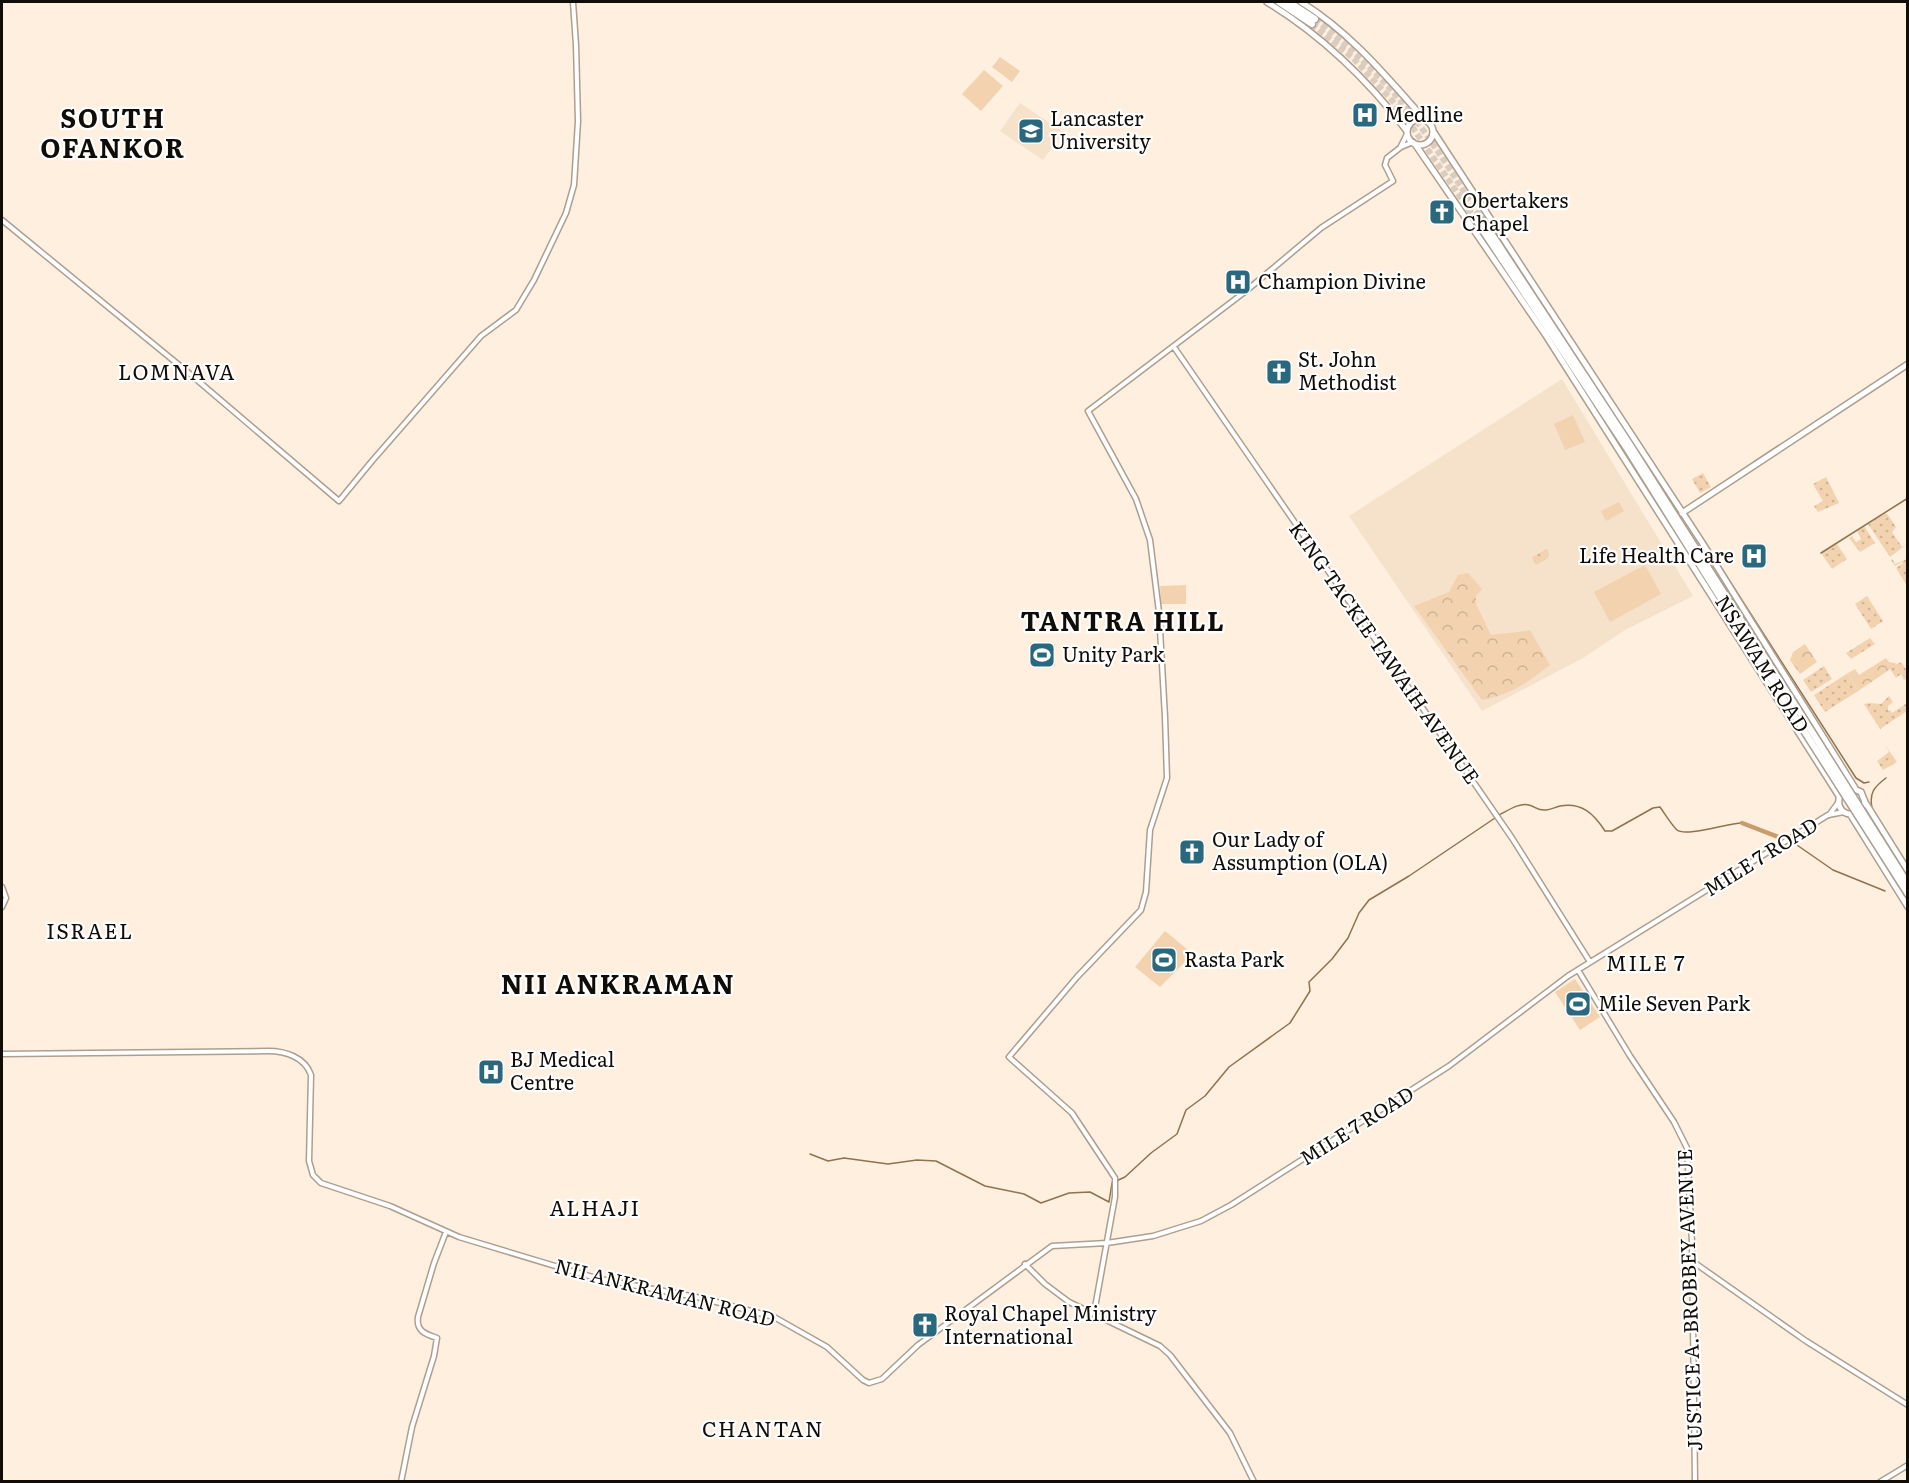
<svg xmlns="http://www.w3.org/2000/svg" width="1909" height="1483" font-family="Literata,serif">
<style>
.built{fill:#f6e1cb}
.grass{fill:url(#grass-dots)}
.forest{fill:url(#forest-crowns)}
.pitch{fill:#f3d2af}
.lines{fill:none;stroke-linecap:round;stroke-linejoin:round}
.stream{stroke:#90724e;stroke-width:1.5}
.canal{stroke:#c79d6d;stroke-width:4.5}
.highway-tunnel{stroke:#dacdbf;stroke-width:6;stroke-dasharray:6 3;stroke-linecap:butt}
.minor-casing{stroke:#ad9f90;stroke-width:7}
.major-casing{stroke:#ad9f90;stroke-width:8}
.highway-casing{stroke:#ad9f90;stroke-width:9}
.minor{stroke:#fff;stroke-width:4}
.major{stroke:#fff;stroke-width:5}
.highway{stroke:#fff;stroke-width:6}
.highway-bridge-casing{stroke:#ad9f90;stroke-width:9;stroke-linecap:butt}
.highway-bridge{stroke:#fff;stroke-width:6}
.labels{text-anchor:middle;stroke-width:4.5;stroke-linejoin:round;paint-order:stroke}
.poi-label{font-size:20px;fill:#100c07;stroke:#fff;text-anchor:start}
.street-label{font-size:20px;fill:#100c07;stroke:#fff}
.neighbourhood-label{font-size:21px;letter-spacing:1.5px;fill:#100c07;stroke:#fff}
.district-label{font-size:26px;font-weight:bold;letter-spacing:1.5px;fill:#100c07;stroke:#fff}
</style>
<defs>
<pattern id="grass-dots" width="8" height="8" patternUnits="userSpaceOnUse" patternTransform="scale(1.5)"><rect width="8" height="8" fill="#f3d2af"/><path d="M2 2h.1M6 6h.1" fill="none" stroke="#cfb395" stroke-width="1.8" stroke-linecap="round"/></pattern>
<pattern id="forest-crowns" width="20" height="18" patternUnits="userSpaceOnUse" patternTransform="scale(1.5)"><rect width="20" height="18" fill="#f3d2af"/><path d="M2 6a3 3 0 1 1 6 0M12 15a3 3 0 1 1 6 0" fill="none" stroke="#cfb395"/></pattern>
</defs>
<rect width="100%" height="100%" fill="#feefdf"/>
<!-- built -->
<path class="built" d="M1020,103L1063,132L1043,160L1000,131Z
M1562,379L1693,596L1625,630L1583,658L1482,711L1349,516Z"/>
<!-- grass -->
<path class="grass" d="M1703,473L1711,487L1700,493L1692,479Z
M1826,477L1839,503L1818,512L1814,506L1823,501L1813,484Z
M1885,513L1888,515L1896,527L1892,532L1902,547L1907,544L1890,557L1868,524Z
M1864,526L1875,543L1860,552L1849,538L1852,536L1856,542L1861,539L1857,531Z
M1837,544L1847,559L1832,569L1821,553Z
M1547,549L1549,554L1548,558L1536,565L1532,557Z
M1893,557L1892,559L1895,564L1907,559V586L1896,568L1903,563L1902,562L1895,566L1891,560Z
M1867,596L1883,621L1871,629L1855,604Z
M1870,638L1875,644L1851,659L1846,653Z
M1901,662L1906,669L1907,678L1904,680L1901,674L1896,678L1890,669Z
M1824,666L1832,679L1811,692L1803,680Z
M1848,673L1858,691L1825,712L1814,695Z
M1889,696L1893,702L1888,706V711L1890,710L1892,713L1907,703V711L1880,729L1864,704L1870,703L1881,704Z
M1885,745L1897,762L1883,770L1877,761L1889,752Z"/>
<!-- forest -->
<path class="forest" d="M1468,573L1482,589L1476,596V604L1491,635C1504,633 1517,633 1530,630L1550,665C1527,683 1511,694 1482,700L1414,606L1449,592L1458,575Z
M1805,644L1817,662L1800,674L1790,660L1793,652Z
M1886,658L1889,662L1898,664L1858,691L1848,673L1855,669L1859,675Z"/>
<!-- pitch -->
<path class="pitch" d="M1000,57L1020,71L1012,82L992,67Z
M984,70L1003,86L981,111L962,94Z
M1573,415L1585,442L1565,450L1554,424Z
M1619,502L1624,511L1606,521L1601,511Z
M1645,565L1661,594L1610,622L1594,592Z
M1186,585V604H1161L1160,586Z
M1030,643L1055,644V666L1029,665Z
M1165,931L1193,954L1160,987L1135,967Z
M1575,979L1600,1017L1580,1030L1555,992Z"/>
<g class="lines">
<!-- stream -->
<path class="stream" d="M1814,423L1908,361
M1754,462L1780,445
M1688,516L1856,778L1864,783L1869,782
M1821,553L1908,498
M1872,808C1869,793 1874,787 1886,778
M1499,815C1507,811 1520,802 1529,805C1536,807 1538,811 1546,810C1551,810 1555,807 1560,806C1582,802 1594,814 1605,831H1612L1653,808L1660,807C1665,814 1671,824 1677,830C1686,837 1728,823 1742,823
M1794,843L1833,870L1885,891
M810,1154L828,1161L844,1158L888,1164L917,1160L936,1161L985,1186L1024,1194L1041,1203L1069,1193L1090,1192L1109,1202L1112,1183L1125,1177L1151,1153L1177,1134L1186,1110L1205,1096L1229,1067L1290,1023L1310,991L1309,982L1332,959L1348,938L1359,913L1369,900L1409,876L1495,818"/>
<!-- canal -->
<path class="canal" d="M1742,823L1794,843"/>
<!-- highway-tunnel -->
<path class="highway-tunnel" d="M1315,19C1345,44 1374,69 1399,99C1431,137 1456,180 1483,221
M1312,24L1354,59L1400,109L1478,223"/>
<defs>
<path id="minor" d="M1401,146L1407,134
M2,220L190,374L339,501L372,461L481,336L516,310L534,280L566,213L574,185L578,121L576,45L573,2
M1174,347L1512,838L1590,962
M1829,815L1838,803
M2,887L6,898L2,907
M1578,970L1630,1056L1674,1122L1687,1148L1692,1243L1695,1482
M2,1054L268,1051C285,1051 305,1057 311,1075L309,1161L313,1175L321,1183L390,1206L459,1237L575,1272L600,1279L701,1298L774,1317L827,1347L863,1380L869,1383L882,1379L918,1345L1052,1246L1107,1243L1153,1236L1201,1221L1231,1205L1449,1066L1568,976L1828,815L1844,812
M1692,1261L1806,1341L1908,1405
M1025,1264L1045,1284L1069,1302L1160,1346L1170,1355L1230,1433L1254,1482
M1094,1313L1115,1197V1178L1072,1113L1009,1057L1077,977L1141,910L1146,892L1150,830L1167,778L1165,717L1159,612L1150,540L1136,499L1088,411L1246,291L1321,228L1393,181L1385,165L1387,158L1401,147L1413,142
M401,1482L412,1427L434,1356L437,1338C425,1334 416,1331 418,1317L434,1263L446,1232
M1880,1482L1908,1465"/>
<path id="major" d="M1267,2C1323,36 1367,79 1407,131
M1301,2C1351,33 1386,76 1425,120
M1407 132a13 13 0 1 1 26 0a13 13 0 1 1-26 0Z
M1433,131L1703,544L1855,788
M1415,144L1545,334L1839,796
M1682,513L1908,364
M1852,788L1861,792L1865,802L1908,871
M1841,793C1831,813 1857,824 1865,802
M1850,814L1908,907"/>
<path id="highway" d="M1279,2L1312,24
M1289,2L1315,19
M1483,221L1630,445L1790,697
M1478,223L1626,447L1785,701"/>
</defs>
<!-- minor casing -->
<use href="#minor" class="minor-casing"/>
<!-- major casing -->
<use href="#major" class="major-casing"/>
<!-- highway casing -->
<use href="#highway" class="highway-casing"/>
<!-- minor -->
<use href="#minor" class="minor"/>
<!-- major -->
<use href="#major" class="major"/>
<!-- highway -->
<use href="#highway" class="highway"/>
<defs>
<path id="highway-bridge" d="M1790,697L1908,884
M1785,701L1908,894"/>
</defs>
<!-- highway-bridge casing -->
<use href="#highway-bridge" class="highway-bridge-casing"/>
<!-- highway-bridge -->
<use href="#highway-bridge" class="highway-bridge"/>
</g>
<!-- icons -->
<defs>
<symbol id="hospital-square" viewBox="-11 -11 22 22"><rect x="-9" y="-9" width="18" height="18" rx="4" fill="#2a687e" stroke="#fff"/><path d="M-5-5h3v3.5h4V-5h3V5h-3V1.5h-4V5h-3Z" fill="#fff"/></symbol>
<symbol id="university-square" viewBox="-11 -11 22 22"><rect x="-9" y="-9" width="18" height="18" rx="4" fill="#2a687e" stroke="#fff"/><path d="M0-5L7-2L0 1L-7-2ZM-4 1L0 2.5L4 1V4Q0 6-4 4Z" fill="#fff"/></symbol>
<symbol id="church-square" viewBox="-11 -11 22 22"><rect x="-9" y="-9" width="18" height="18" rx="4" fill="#2a687e" stroke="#fff"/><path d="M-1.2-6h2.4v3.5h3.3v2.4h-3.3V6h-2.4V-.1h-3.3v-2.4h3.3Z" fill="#fff"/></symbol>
<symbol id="stadium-square" viewBox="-11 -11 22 22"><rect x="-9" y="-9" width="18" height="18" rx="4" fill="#2a687e" stroke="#fff"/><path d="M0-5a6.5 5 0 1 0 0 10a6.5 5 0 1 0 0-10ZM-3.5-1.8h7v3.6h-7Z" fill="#fff"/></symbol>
</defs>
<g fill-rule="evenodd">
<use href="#hospital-square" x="1350" y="100" width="30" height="30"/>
<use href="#university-square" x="1016" y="116" width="30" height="30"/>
<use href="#church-square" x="1427" y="197" width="30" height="30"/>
<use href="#hospital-square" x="1223" y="267" width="30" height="30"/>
<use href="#church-square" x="1264" y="357" width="30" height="30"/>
<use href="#hospital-square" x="1739" y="541" width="30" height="30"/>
<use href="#stadium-square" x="1027" y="640" width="30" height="30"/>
<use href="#church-square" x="1177" y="837" width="30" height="30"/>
<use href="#stadium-square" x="1149" y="945" width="30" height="30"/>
<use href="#stadium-square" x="1563" y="989" width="30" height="30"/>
<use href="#hospital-square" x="476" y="1057" width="30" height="30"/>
<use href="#church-square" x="910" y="1310" width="30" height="30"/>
</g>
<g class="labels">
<!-- poi labels -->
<g class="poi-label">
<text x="1384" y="122">Medline</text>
<text x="1050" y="126">Lancaster<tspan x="1050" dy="23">University</tspan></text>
<text x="1462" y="208">Obertakers<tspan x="1462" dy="23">Chapel</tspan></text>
<text x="1258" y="289">Champion Divine</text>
<text x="1298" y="367">St. John<tspan x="1298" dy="23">Methodist</tspan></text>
<text x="1734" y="563" text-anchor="end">Life Health Care</text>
<text x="1062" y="662">Unity Park</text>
<text x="1212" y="847">Our Lady of<tspan x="1212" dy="23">Assumption (OLA)</tspan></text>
<text x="1184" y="967">Rasta Park</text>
<text x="1598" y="1011">Mile Seven Park</text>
<text x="510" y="1067">BJ Medical<tspan x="510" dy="23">Centre</tspan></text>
<text x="944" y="1321">Royal Chapel Ministry<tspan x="944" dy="23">International</tspan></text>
</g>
<!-- street labels -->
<g class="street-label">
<text transform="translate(1384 653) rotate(55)" y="7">KING TACKIE TAWAIH AVENUE</text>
<text transform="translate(1762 664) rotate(58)" y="7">NSAWAM ROAD</text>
<text transform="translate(1761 857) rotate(-32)" y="7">MILE 7 ROAD</text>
<text transform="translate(1357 1126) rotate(-32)" y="7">MILE 7 ROAD</text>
<text transform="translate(665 1293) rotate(14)" y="7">NII ANKRAMAN ROAD</text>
<text transform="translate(1690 1300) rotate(-92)" y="7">JUSTICE A. BROBBEY AVENUE</text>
</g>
<!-- neighbourhood labels -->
<g class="neighbourhood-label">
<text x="177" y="380">LOMNAVA</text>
<text x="90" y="939">ISRAEL</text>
<text x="1646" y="971">MILE 7</text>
<text x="595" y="1216">ALHAJI</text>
<text x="763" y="1437">CHANTAN</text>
</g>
<!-- district labels -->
<g class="district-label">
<text x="113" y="128">SOUTH<tspan x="113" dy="30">OFANKOR</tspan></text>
<text x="1123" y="631">TANTRA HILL</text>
<text x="618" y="994">NII ANKRAMAN</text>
</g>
</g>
<!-- border -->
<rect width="1909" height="1483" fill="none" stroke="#100c07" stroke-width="6"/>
</svg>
